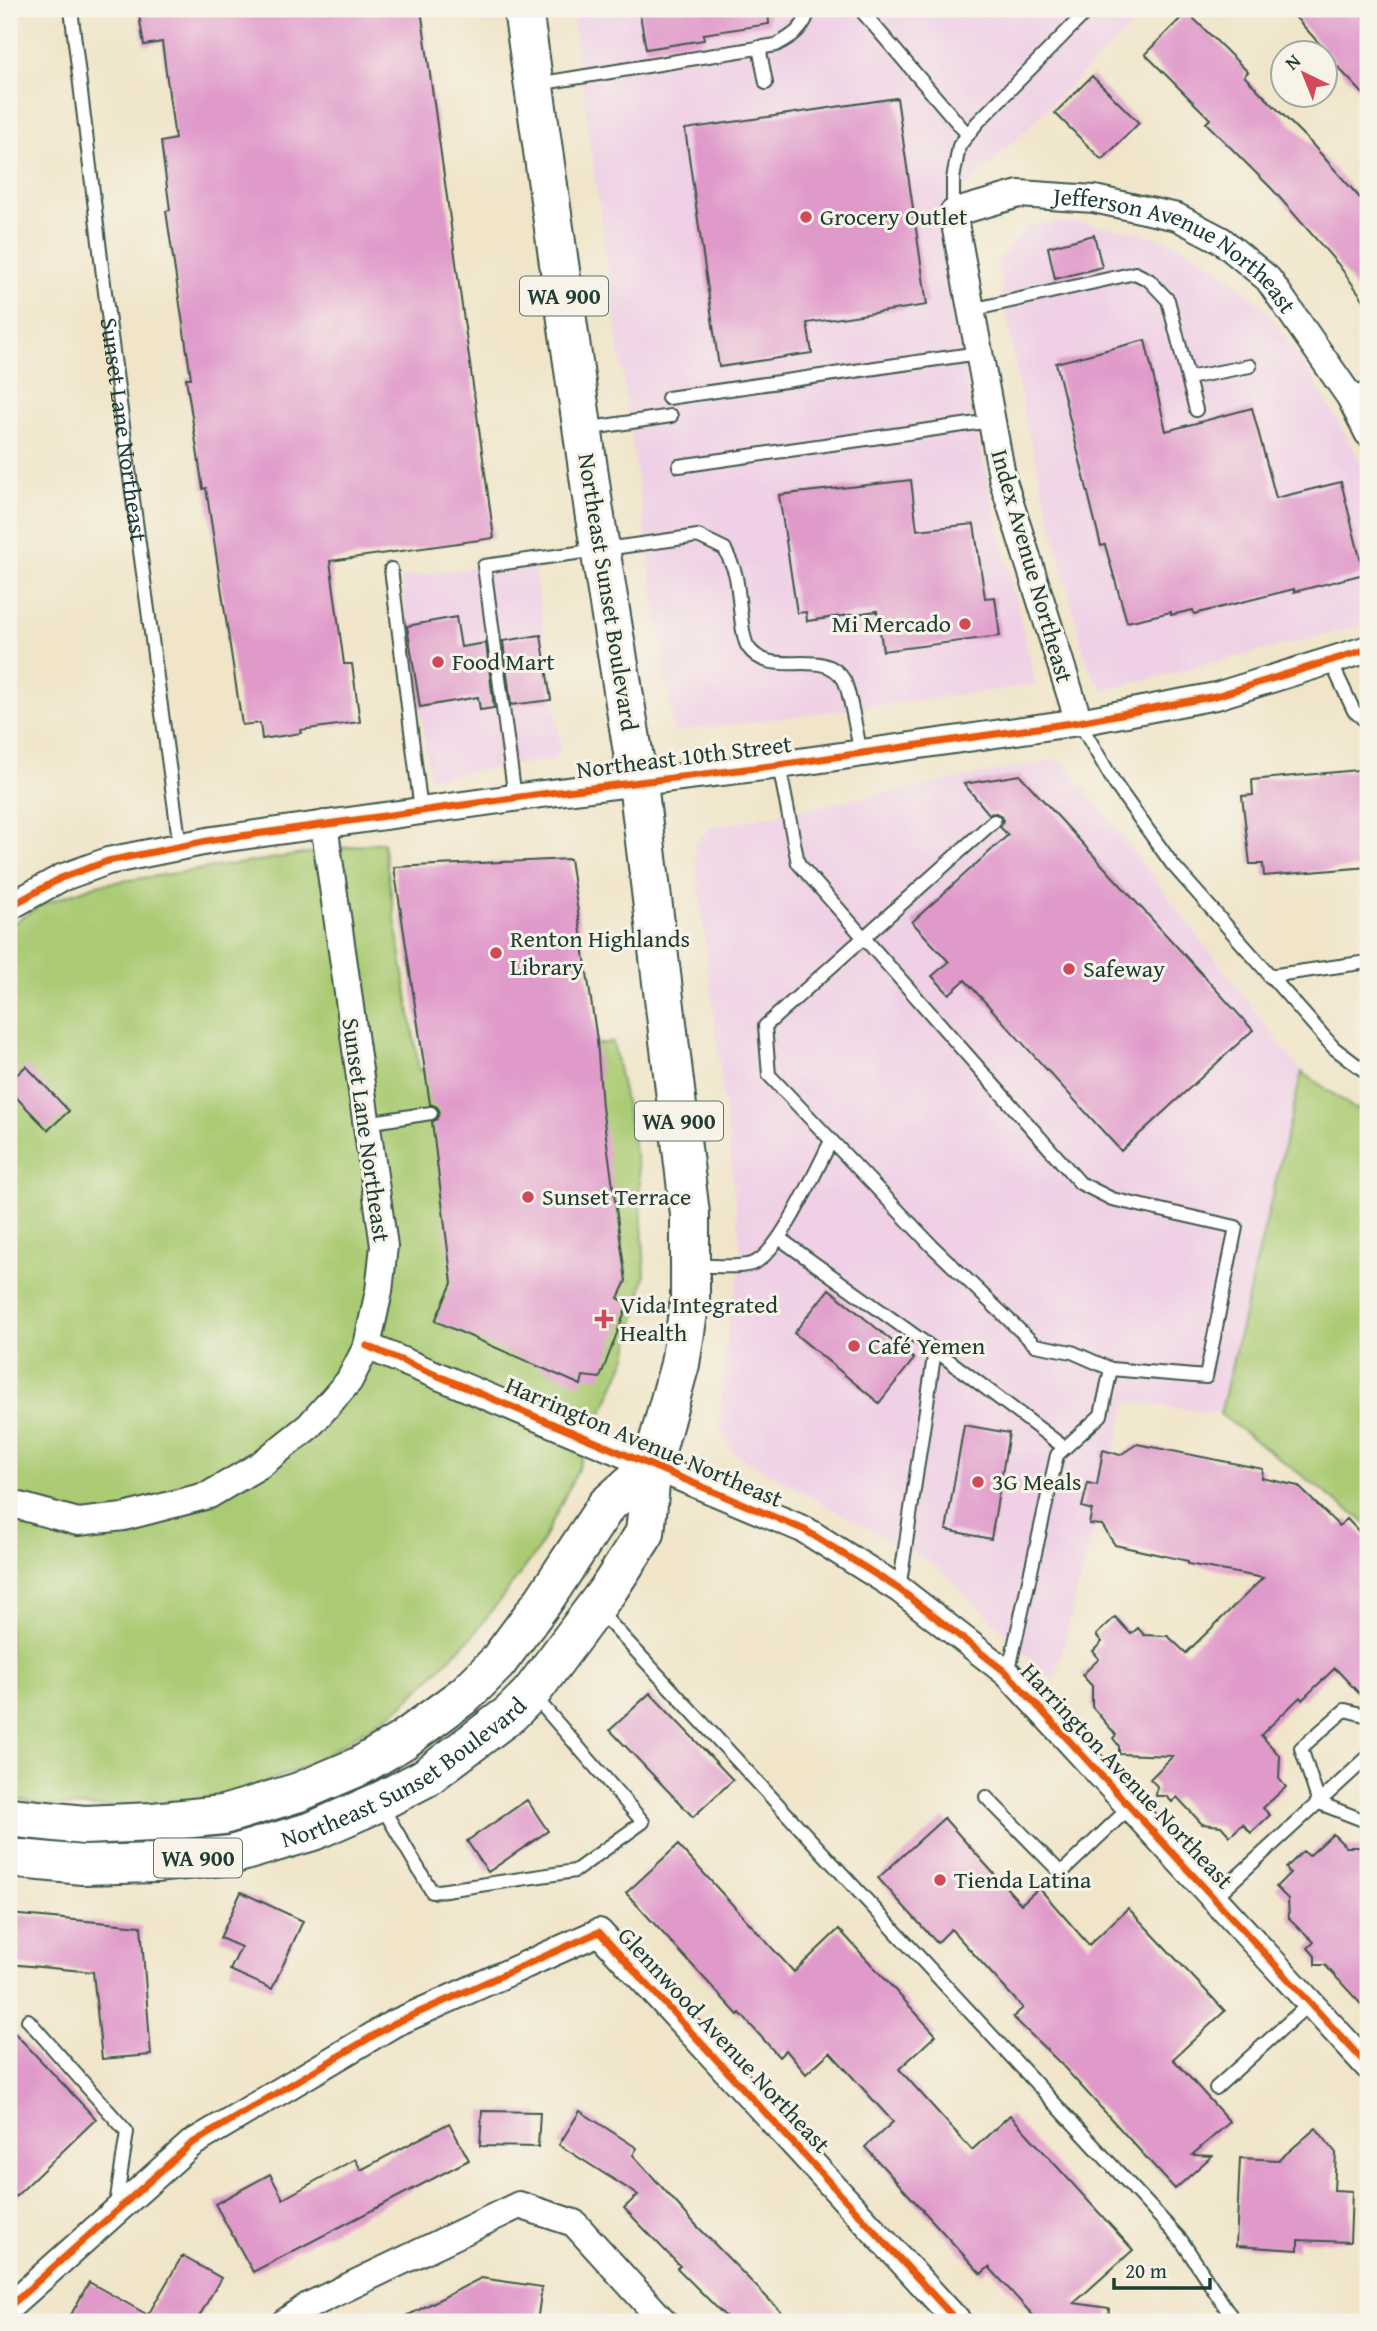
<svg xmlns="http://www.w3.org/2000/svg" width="1377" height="2331" font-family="'Gentium Book Plus',serif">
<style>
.built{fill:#efd0e6}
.green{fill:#aacb73;stroke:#648454;stroke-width:2}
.building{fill:#e09aca}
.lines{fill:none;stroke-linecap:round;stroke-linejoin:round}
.service-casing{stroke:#3e564a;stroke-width:16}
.minor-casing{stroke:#3e564a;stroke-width:30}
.primary-casing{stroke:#3e564a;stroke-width:42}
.service{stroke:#fff;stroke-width:12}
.minor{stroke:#fff;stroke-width:26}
.primary{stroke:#fff;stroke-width:38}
.cycleway-casing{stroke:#f7f3e8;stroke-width:11}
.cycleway{stroke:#e8590c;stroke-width:7}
.poi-dot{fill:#d1495b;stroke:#f7f3e8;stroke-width:2.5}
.labels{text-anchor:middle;stroke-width:6;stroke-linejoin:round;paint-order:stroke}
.shield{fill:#f7f3e8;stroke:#60746a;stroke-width:2}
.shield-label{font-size:23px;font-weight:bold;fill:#1f3d34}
.poi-label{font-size:24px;fill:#1f3d34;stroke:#f7f3e8;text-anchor:start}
.street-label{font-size:24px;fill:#1f3d34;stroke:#f7f3e8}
</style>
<rect width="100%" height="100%" fill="#f7f3e8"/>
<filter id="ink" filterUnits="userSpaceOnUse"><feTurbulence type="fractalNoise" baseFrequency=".0143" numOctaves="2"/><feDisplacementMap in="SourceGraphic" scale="14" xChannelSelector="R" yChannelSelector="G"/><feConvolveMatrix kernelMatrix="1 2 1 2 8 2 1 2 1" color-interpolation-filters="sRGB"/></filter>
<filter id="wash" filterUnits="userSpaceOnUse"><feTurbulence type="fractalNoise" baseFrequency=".00686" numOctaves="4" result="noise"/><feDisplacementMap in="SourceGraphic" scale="28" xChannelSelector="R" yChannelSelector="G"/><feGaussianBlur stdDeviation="1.57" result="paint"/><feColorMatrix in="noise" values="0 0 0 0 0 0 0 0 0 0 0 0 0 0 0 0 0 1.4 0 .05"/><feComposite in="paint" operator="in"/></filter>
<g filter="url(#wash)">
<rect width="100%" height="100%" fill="#f0e5c9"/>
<!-- built -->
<path class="built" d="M571,9H1149L987,168L944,206L969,401L1036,685L673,732Z
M1073,222L1137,231L1181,246L1227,274L1269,313L1309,371L1368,475V624L1105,690L1093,676L1084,653L1023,411L997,262L1027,225Z
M533,558L561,749L554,759L430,778L401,578Z
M1053,760L1067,765L1302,1072L1220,1414L1128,1401L1054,1681L939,1568L735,1454L719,1428L729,1318L742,1260L694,845L709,828Z"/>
<!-- green -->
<path class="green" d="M383,842L419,1070L613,1042L639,1172L645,1274L627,1356L573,1480L537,1552L473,1635L402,1706L311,1764L237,1794L126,1808L43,1805L9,1797V926L41,905L96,885Z
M1302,1072L1355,1109L1368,1108V1525L1220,1414Z"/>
<g id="blocks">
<!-- building -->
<path class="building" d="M138,9H421L494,538L330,561L344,664H352L360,722L300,730L301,733L262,739L260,723L242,725L206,488L203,489L186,378H191L166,211L170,210L161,142L175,139L162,42L144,45Z
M639,9H768L769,24L703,34L704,40L646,49Z
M1288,9H1368V99L1333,62L1335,61Z
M1187,12L1248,72L1244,76L1312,144L1368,207V306L1338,264L1272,189L1206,123L1210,119L1145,54Z
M1092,76L1139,123L1102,160L1055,113Z
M897,98L927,305L807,323L812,353L719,367L685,129Z
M1094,235L1102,267L1055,279L1048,247Z
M1145,340L1166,431L1252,408L1276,498L1341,482L1364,574L1294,592V589L1194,614L1193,610L1171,615V612L1127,622L1105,545L1101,546L1056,363Z
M911,480L917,530L974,524L985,598L995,597L1000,636L883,651L877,611L807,621L806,612L797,613L779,495Z
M456,617L461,647L486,643L494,708L480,710L478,697L420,707L407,626Z
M541,635L551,700L511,705L503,641Z
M1368,769V867L1264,876L1263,864H1250L1242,796L1253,795L1252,780Z
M1020,775L1253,1030L1121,1151L965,980L949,994L932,976L949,962L912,922L1008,835L1000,827L1003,820L1001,816L996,813L989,814L964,784Z
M570,859L597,1040L602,1107L626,1281L618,1298L628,1304L600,1378L583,1376L581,1385L435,1321L452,1283L432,1122L437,1119L440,1112L437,1107L430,1104L394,867Z
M26,1066L69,1111L48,1130L9,1090V1082Z
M829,1289L914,1359L879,1403L794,1333Z
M964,1425L1009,1433L991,1539L946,1530Z
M1137,1444L1263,1469L1262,1478L1298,1486L1339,1526L1347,1519L1368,1541V1703L1335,1668L1302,1700L1300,1697L1261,1735L1280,1756L1279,1779L1286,1787L1263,1808L1270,1815L1251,1833L1243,1824L1230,1836L1221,1826L1202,1824L1177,1797L1172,1802L1166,1796H1156L1157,1786L1150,1779L1173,1756L1119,1754V1746L1113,1738L1116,1735L1092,1707V1686L1082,1675L1099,1659L1093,1651L1102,1642L1096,1635L1115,1617L1131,1634L1138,1628L1144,1635L1168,1636L1186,1653L1263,1578L1188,1564V1561L1115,1545L1102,1525L1089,1524L1092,1510L1082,1507L1088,1483L1097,1485L1103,1450L1120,1455Z
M650,1693L733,1780L693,1817L610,1730Z
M527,1800L548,1831L488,1872L467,1841Z
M944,1818L1021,1904L1039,1888L1089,1945L1128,1908L1225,2011L1173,2059L1230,2122L1192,2155L1212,2156L1175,2189L1061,2064L1013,2017L1023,2008L951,1929L937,1943L878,1878Z
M1333,1834L1346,1847H1368V2012L1325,1965H1315V1956L1308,1948L1314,1942L1289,1918L1288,1899L1276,1887L1290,1873L1286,1868L1303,1851L1309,1856Z
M678,1845L794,1972L839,1929L936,2035L899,2069L972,2150L1010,2115L1133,2250L1074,2303L1109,2308L1108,2322H1039L989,2267L981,2274L865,2147L893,2122L830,2052L806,2074L786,2050L779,2057L740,2013L738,2015L626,1893Z
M241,1892L303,1921L272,1989L230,1970L241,1947L220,1938Z
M9,1914L141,1926L151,2055L102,2059L93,1972L9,1964Z
M9,2027L96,2119L9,2203Z
M482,2111L540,2112L538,2147L480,2146Z
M580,2111L637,2148L633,2155L697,2226L791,2322H731L677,2268L680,2266L624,2208L638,2195L559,2145Z
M449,2123L469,2160L253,2272L215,2204L270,2174L283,2199L355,2159L361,2170Z
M1316,2128L1336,2153L1334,2190L1352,2191L1350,2242L1298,2240V2250L1236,2246L1240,2158L1279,2160Z
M182,2256L221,2278L196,2322H67L89,2282L148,2315Z
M481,2278L542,2287L537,2322H395Z"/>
</g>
</g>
<g filter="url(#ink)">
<use href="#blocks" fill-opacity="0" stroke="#3e564a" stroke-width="2"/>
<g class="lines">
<defs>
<g id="service">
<path id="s1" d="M71,9L105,292L180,847"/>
<path d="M860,9L968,135"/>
<path d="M759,47L766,83"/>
<path d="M537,84L776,45C793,36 805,28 809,9"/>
<path d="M953,213V179L959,146L977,123L1087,11V9"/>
<path d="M971,310L1135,273L1149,280L1168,300L1196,410"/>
<path d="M1188,378L1250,366"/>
<path d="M1350,397L1368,387"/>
<path d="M668,398L979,353"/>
<path d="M585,429L671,416"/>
<path d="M679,466L991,421"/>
<path d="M391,569L421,811"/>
<path d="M1331,662L1354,711L1368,723"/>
<path d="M1079,722L1115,784L1172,864L1334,1048L1362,1069L1368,1070"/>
<path d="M779,765L798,863L1080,1183L1112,1199L1236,1227L1206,1377L1111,1369L1072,1352L1035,1345L932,1246L769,1075L765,1026L994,821"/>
<path d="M515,798L484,566L698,536L725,549C728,557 733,565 735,573C740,590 740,635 748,647C771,681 823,645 844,680C850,691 857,737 861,753"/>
<path d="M1269,976L1368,962"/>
<path d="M366,1123L431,1113"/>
<path d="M779,1238L935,1350L899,1589"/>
<path d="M695,1266C711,1265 740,1269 754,1263C780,1252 817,1168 831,1141"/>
<path d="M935,1350L1065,1448"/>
<path d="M599,1611L1181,2240L1235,2322"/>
<path d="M1008,1674L1057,1455L1101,1415L1111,1369"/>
<path d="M1368,1716L1345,1710L1301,1748L1319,1803L1368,1822"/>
<path d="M986,1797L1061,1873L1130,1807"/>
<path d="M381,1805L432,1892L575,1871L643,1822L534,1696"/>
<path d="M1214,1898L1368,1757"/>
<path d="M28,2020L127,2132L116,2205"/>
<path d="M1216,2088L1310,2003"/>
</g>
<g id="minor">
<path id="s2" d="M1079,722L1003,481L953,213L1019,194L1094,199L1177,217L1221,240L1268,279L1350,397L1368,433"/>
<path d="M9,907L61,878L108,861L213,840L542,794L779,765L1079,722L1216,696L1368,649"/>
<path d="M367,1346L805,1530L899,1589L1008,1674L1368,2066"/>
<path d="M9,1503L78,1522L124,1517L209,1495L260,1465L309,1426L349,1381L367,1346L379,1291L384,1246L324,824"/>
<path d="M9,2307L191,2144L393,2024L599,1932L958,2322"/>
<path d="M285,2322L308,2306L519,2205L574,2223L664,2322"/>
</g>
<g id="primary">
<path d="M9,1817L84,1825L153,1822L223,1815L299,1792L360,1766L402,1741L466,1694L497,1663L544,1600L606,1506L652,1465"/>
<path id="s3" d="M9,1858L83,1865L156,1863L231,1855L313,1831L379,1802L425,1778L510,1714L531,1693L608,1590L645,1533L652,1465L680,1364L690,1300V1214L638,783L594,511L523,9"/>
</g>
</defs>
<!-- service casing -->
<use href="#service" class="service-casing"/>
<!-- minor casing -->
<use href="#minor" class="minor-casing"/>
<!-- primary casing -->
<use href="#primary" class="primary-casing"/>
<!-- service -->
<use href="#service" class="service"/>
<!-- minor -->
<use href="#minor" class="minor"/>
<!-- primary -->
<use href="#primary" class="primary"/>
<defs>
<path id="cycleway" d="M9,907L61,878L108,861L213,840L542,794L779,765L1079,722L1216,696L1368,649
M367,1346L805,1530L899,1589L1008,1674L1368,2066
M9,2307L191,2144L393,2024L599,1932L958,2322"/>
</defs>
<!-- cycleway casing -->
<use href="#cycleway" class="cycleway-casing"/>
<!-- cycleway -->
<use href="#cycleway" class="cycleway"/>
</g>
</g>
<!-- markers -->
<g class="poi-dot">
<circle cx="806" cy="217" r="7"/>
<circle cx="965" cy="624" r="7"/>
<circle cx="438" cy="662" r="7"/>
<circle cx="496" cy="953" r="7"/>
<circle cx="1069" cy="969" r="7"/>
<circle cx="528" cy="1197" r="7"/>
<path d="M600.5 1308.5h7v7h7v7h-7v7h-7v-7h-7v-7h7z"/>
<circle cx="854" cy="1346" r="7"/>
<circle cx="978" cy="1482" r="7"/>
<circle cx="940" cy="1880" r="7"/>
</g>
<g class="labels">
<!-- shield labels -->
<g class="shield">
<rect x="520" y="276.5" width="88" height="39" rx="5"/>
<rect x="635" y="1101.5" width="88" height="39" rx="5"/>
<rect x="154" y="1838.5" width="88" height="39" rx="5"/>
</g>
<g class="shield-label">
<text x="564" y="304">WA 900</text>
<text x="679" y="1129">WA 900</text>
<text x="198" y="1866">WA 900</text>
</g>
<!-- poi labels -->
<g class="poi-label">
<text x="820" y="225">Grocery Outlet</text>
<text x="951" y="632" text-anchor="end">Mi Mercado</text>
<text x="452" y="670">Food Mart</text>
<text x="510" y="947">Renton Highlands<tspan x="510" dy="28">Library</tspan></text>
<text x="1083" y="977">Safeway</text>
<text x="542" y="1205">Sunset Terrace</text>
<text x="620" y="1313">Vida Integrated<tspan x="620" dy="28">Health</tspan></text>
<text x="868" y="1354">Café Yemen</text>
<text x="992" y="1490">3G Meals</text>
<text x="954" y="1888">Tienda Latina</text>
</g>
<!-- street labels -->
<g class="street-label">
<text dy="8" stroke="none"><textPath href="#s2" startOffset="766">Jefferson Avenue Northeast</textPath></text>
<text dy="8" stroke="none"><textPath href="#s1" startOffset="424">Sunset Lane Northeast</textPath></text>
<text transform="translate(1032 566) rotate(74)" y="8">Index Avenue Northeast</text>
<text transform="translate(608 592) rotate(81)" y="8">Northeast Sunset Boulevard</text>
<text transform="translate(684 757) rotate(-7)" y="8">Northeast 10th Street</text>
<text transform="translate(366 1130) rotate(82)" y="8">Sunset Lane Northeast</text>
<text transform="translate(644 1442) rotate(23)" y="8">Harrington Avenue Northeast</text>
<text dy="8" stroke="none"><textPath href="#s3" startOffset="416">Northeast Sunset Boulevard</textPath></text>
<text transform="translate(1127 1776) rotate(47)" y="8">Harrington Avenue Northeast</text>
<text transform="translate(724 2040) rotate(47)" y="8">Glennwood Avenue Northeast</text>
</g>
</g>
<!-- margin -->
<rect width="1377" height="2331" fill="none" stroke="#f7f3e8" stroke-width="35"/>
<!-- north arrow -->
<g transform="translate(1304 74) rotate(317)"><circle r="33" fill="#f7f3e8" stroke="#a1aaa0" stroke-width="2"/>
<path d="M0-5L12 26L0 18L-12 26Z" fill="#d1495b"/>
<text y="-10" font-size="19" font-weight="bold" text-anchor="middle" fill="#1f3d34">N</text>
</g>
<!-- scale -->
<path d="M1114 2278v10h96v-10" fill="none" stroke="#1f3d34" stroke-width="3.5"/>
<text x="1125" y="2278" font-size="21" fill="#1f3d34" stroke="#f7f3e8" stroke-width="5" paint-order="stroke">20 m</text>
</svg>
